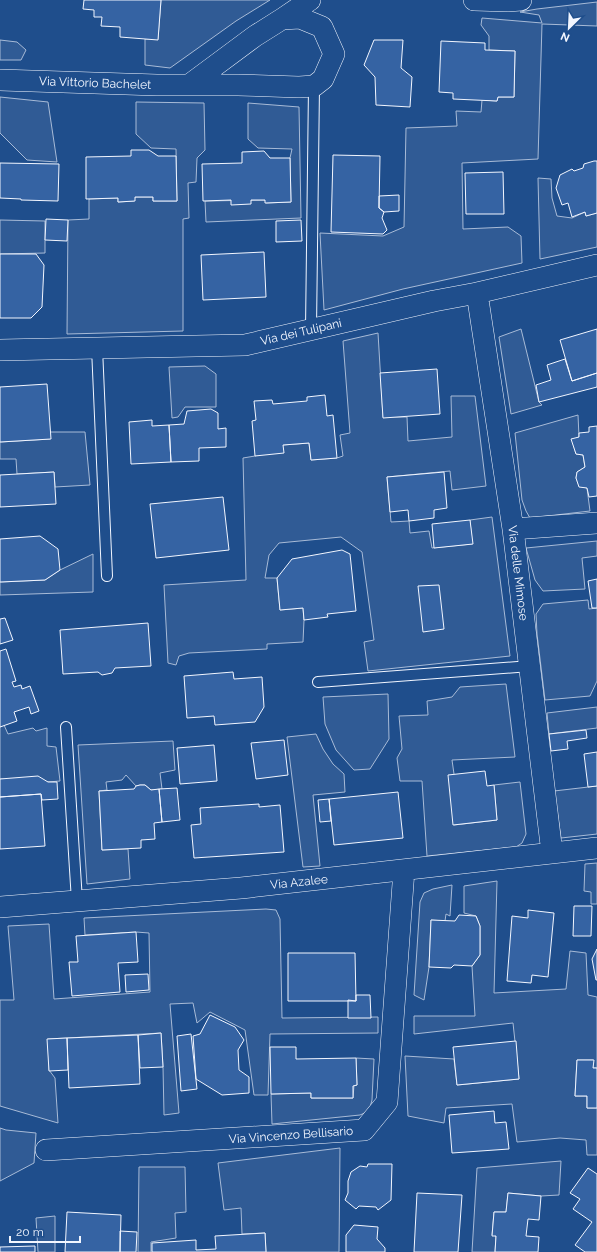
<svg xmlns="http://www.w3.org/2000/svg" width="597" height="1252" font-family="Raleway,sans-serif">
<style>
.built{fill:#305b95;stroke:#a8bbd7}
.building{fill:#3563a3;stroke:#f2f6ff}
.lines{fill:none;stroke-linecap:round;stroke-linejoin:round}
.lane-casing{stroke:#f2f6ff;stroke-width:12}
.street-casing{stroke:#f2f6ff;stroke-width:22}
.lane{stroke:#1f4e8c;stroke-width:10}
.street{stroke:#1f4e8c;stroke-width:21}
.labels{text-anchor:middle;stroke-width:3;stroke-linejoin:round;paint-order:stroke}
.street-label{font-size:12px;fill:#f2f6ff;stroke:#1f4e8c}
</style>
<rect width="100%" height="100%" fill="#1f4e8c"/>
<!-- built -->
<path class="built" d="M161,0H270L236,21L170,68L145,65V39H158Z
M597,2V26L542,24L538,159L462,163L463,229L508,227L521,236L522,263L403,289L324,310L320,233L383,236L404,227L406,128L457,126L456,111L481,112L482,100L497,101L498,97H514L515,51L489,50V36L481,25L482,18L542,23L539,15L520,12L537,9Z
M0,40L17,42L26,50L21,60H0Z
M0,97L48,102L57,162L27,160L0,133Z
M136,102L204,103L205,150L197,158L196,182L188,183L189,218L183,219V331L67,334L68,220L89,219V199L118,198V202L134,201L135,197H153V201H177L176,149L151,148L136,134Z
M248,103L299,107L301,218L206,222L205,201L265,200L266,203L291,202L290,158L292,149L258,148L248,139Z
M538,178L551,179L552,198L557,216L572,218L585,212L586,216L597,213V247L540,259Z
M0,220L45,221V253L0,254Z
M521,329L539,402L542,405L511,414L499,337Z
M378,333L383,417H407L408,441L452,437L451,396H475L486,486L452,490L450,471L387,477L391,522L409,521L410,533L429,531L432,548L472,544L470,520L492,517L510,656L368,671L364,642L374,640L362,552L341,537L279,543L269,555L265,578H277L280,610L303,608L304,620L303,642L267,644V649L189,653L179,656L176,665L168,663L164,585L246,580L243,458L255,456L283,445L309,443L311,460L337,458L343,456L340,435L350,433L343,341Z
M205,366L216,374V407H185L178,417L172,418L169,367Z
M578,415L579,437L572,440L576,454L583,455L585,467L577,472L576,478L579,486L587,488L590,511L530,518L526,511L522,500L515,433Z
M50,432H85L90,485L55,487L54,472L17,474L16,459H0V442L50,439Z
M597,541V556L582,558L585,589L543,591L535,580L526,548Z
M93,554V592L0,595V582L45,580L60,570Z
M588,600L589,609L597,608V681L590,696L545,700L537,634L536,614L543,604Z
M506,684L515,757L452,760L454,774V825L497,820L494,785L520,782L526,834L522,843L516,847L427,856L422,781H400L397,758L402,749L399,716L428,715L427,701L452,697L460,687Z
M388,694L389,739L370,769L354,770L336,750L325,724L323,697Z
M597,707V728L549,734L547,713Z
M4,725L8,734L33,728L36,731L47,728V746L56,747L60,781L48,782L0,779V727Z
M316,734L323,749L333,764L344,774L345,792L313,795L320,866L303,867L287,737Z
M173,741L175,770L160,773L162,789L151,790L145,785H140L136,786L126,775L122,780L106,782L107,790L99,791L102,850L128,849L130,879L87,884L78,745Z
M597,786V834L561,838L554,791Z
M597,863V904H591V892L584,891L585,864Z
M497,881L494,993L566,989L570,951L586,953L588,995L597,997V1068H593V1060H577L575,1096H587V1108H597V1155H587L586,1140L560,1138L517,1142L512,1104L446,1108L444,1123L408,1116L405,1056L454,1059L457,1085L519,1079L513,1023L414,1034V1016H475L472,966L480,955V926L476,916L464,913V886Z
M452,885L450,916L446,914L445,921L431,920L429,967L424,1000L414,995L420,902L424,893L433,889Z
M266,909L276,910L280,919L282,1018L378,1017V1033L270,1034L268,1095H254L245,1030L210,1012L197,1023L193,1003L170,1004L179,1113L164,1115L163,1067L161,1033L48,1039L49,1070L55,1078L58,1123L0,1106V1000H14L8,926L49,924L54,999L150,992L149,933L136,932L85,935L84,918Z
M356,1058L374,1059L372,1100L369,1111L360,1115L272,1124L271,1094L311,1093V1098H353L354,1085H357Z
M0,1128L6,1130L36,1133L34,1163L0,1181Z
M340,1148L339,1252H266L265,1233L242,1234L241,1208L224,1210L218,1163Z
M561,1161L559,1195L541,1196L508,1193L506,1212H494L492,1235L496,1236L495,1252H472L477,1168Z
M139,1167H185L186,1212L175,1213L176,1238L151,1242V1252H138Z
M55,1216V1252H38L36,1218Z"/>
<!-- building -->
<path class="building" d="M84,0H161L158,40L120,37V27L101,26L102,17H94V10L83,9Z
M374,40H403L401,68L412,77L410,107L376,105L375,77L364,65Z
M441,41L485,43V50L515,51L514,97H498L497,101L453,99V93L439,92Z
M131,150H149L158,156H176L177,201H153V197H135V201L118,202V198L86,199V157L131,156Z
M264,151L270,158H290L291,202L265,203V200H251V204L231,205V200L203,201L202,164L242,163V152Z
M333,155L380,156L379,208L384,212L382,218L387,230L383,234L331,232Z
M594,161H597V213L586,216L585,212L572,217L568,203L562,205L556,188L560,175L572,169L574,171L583,168L584,164Z
M0,163L59,164L58,201L21,200V199L0,198Z
M503,172L504,214H466L465,173Z
M399,195V211L384,212L379,208V196Z
M46,219L68,220L67,241L45,240Z
M301,220L302,241L276,242V221Z
M264,252L266,297L203,300L201,255Z
M0,254H36L44,265L42,307L31,318H0Z
M597,329V373L572,381L560,340Z
M565,359L572,381L597,373V387L539,402L536,385L551,380L547,365Z
M437,369L440,414L383,418L380,373Z
M47,384L51,439L0,442V387Z
M325,395L327,416L333,415L337,458L311,460L309,443L283,445L284,453L255,456L252,421L256,420L254,401L272,400L273,404L307,401V397Z
M211,409L218,413V429L226,428V447L199,448V461L171,462L169,425L184,424L187,411Z
M152,420V426L169,425L171,462L131,464L129,422Z
M597,426V496L589,497L587,488L579,487L576,478L577,472L585,467L583,455L576,454L571,439L579,437V433L589,432V427Z
M54,472L56,504L0,507V475Z
M444,472L447,508L434,510V518L409,521L408,510L390,512L387,477Z
M223,497L229,550L156,558L150,504Z
M470,520L473,544L434,548L432,524Z
M40,536L58,549L60,570L45,580L0,582V539Z
M342,550L350,554L356,611L327,614L328,617L304,620L303,608L280,610L277,578L292,559Z
M597,579V608H592L588,581Z
M439,585L444,629L423,632L418,586Z
M5,618L13,640L0,644V619Z
M148,623L151,666L115,668L112,673L102,675L98,672L63,674L60,630Z
M6,649L16,681L12,682L14,687L21,685L22,689L30,686L39,711L31,714L29,707L14,712L17,721L0,727V651Z
M233,672L234,679L262,677L264,707L255,722L215,725L214,716L187,718L184,676Z
M586,730L587,738L567,741L568,749L551,751L549,734Z
M284,740L288,775L256,779L251,743Z
M214,745L217,781L180,784L177,748Z
M597,752V786L588,787L584,754Z
M485,771L487,786L494,785L497,820L453,825L448,775Z
M38,776L48,782H57L58,799L42,800L41,794L0,797V779Z
M140,785H145L151,790L159,789L162,822L154,823L155,839L141,840V848L102,850L99,791L134,789L136,786Z
M177,788L180,820L162,822L159,789Z
M398,792L403,838L334,845L329,799Z
M41,794L45,846L0,849V797Z
M329,799L331,821L320,822L318,800Z
M259,804V807L280,805L284,852L194,858L191,825L201,824L200,808Z
M574,906H592L591,936H573Z
M528,910L554,913L548,977L532,975L531,983L507,981L512,916L528,918Z
M459,915L476,916L480,926V955L472,966L454,965L451,968L429,967L431,920L455,921Z
M136,932L138,962L118,963L120,992L72,996L69,962H78L76,936Z
M597,949V980H596L592,959Z
M288,953H355L356,1001H288Z
M148,974L149,990L126,992L125,975Z
M356,995H370L371,1018H348V1000L356,1001Z
M210,1015L235,1027L244,1040L238,1050L239,1070L249,1077V1093L222,1095L196,1079L193,1036L200,1034Z
M161,1033L163,1067L140,1068L138,1035Z
M191,1034L197,1089L181,1091L177,1036Z
M138,1035L140,1084L69,1088L67,1038Z
M67,1038L68,1070L49,1071L47,1039Z
M516,1041L519,1079L457,1085L453,1047Z
M270,1047H296V1059L356,1058L357,1085L353,1086V1098H311V1093L271,1094Z
M577,1060H594L593,1068H597V1108H587V1096H575Z
M494,1111L495,1123L506,1122L509,1149L452,1153L449,1115Z
M368,1164H392L391,1200L378,1210L376,1207L359,1206L356,1209L345,1200L348,1193V1181L351,1172L360,1166L367,1167Z
M588,1168L597,1174V1252H585L575,1245L592,1222L573,1209L580,1199L570,1193Z
M417,1193L462,1195L458,1252H414Z
M508,1193L541,1196L539,1220L528,1219L526,1236L539,1237L538,1252H495L496,1236H492L494,1212H506Z
M67,1212L121,1215L120,1252H65Z
M354,1225L378,1227L377,1239L385,1248V1252H346V1235Z
M120,1231L137,1232L136,1252H120Z
M265,1233L266,1252H152V1243L196,1240V1250L216,1249L215,1236Z
M35,1246V1252H0V1247Z"/>
<g class="lines">
<defs>
<path id="lane" d="M311,329L314,86
M97,348L107,576
M318,682L530,666
M66,727L77,901"/>
<path id="street" d="M474,0L508,1L521,0
M282,19L310,0
M0,80L157,85H238L299,87L314,86L323,79L334,54L322,27L300,18L282,19L255,36L189,85
M477,293L513,529L552,853
M0,350L245,345L434,301L477,293L597,265
M513,529L597,523
M0,907L241,888L597,848
M46,1150L364,1130L387,1102L404,870"/>
</defs>
<!-- lane casing -->
<use href="#lane" class="lane-casing"/>
<!-- street casing -->
<use href="#street" class="street-casing"/>
<!-- lane -->
<use href="#lane" class="lane"/>
<!-- street -->
<use href="#street" class="street"/>
</g>
<g class="labels">
<!-- street labels -->
<g class="street-label">
<text transform="translate(95 83) rotate(2)" y="4">Via Vittorio Bachelet</text>
<text transform="translate(301 332) rotate(-13)" y="4">Via dei Tulipani</text>
<text transform="translate(518 573) rotate(83)" y="4">Via delle Mimose</text>
<text transform="translate(299 882) rotate(-6)" y="4">Via Azalee</text>
<text transform="translate(291 1135) rotate(-4)" y="4">Via Vincenzo Bellisario</text>
</g>
</g>
<!-- north arrow -->
<g transform="translate(569 28) rotate(204)" stroke="#1f4e8c" stroke-width="3" paint-order="stroke">
<path d="M0-3L7 15L0 10L-7 15Z" fill="#f2f6ff"/>
<text y="-6" font-size="11" font-weight="bold" text-anchor="middle" fill="#f2f6ff">N</text>
</g>
<!-- scale -->
<path d="M10 1236v6h70v-6" fill="none" stroke="#f2f6ff" stroke-width="2"/>
<text x="16" y="1236" font-size="12" fill="#f2f6ff" stroke="#1f4e8c" stroke-width="3" paint-order="stroke">20 m</text>
</svg>
